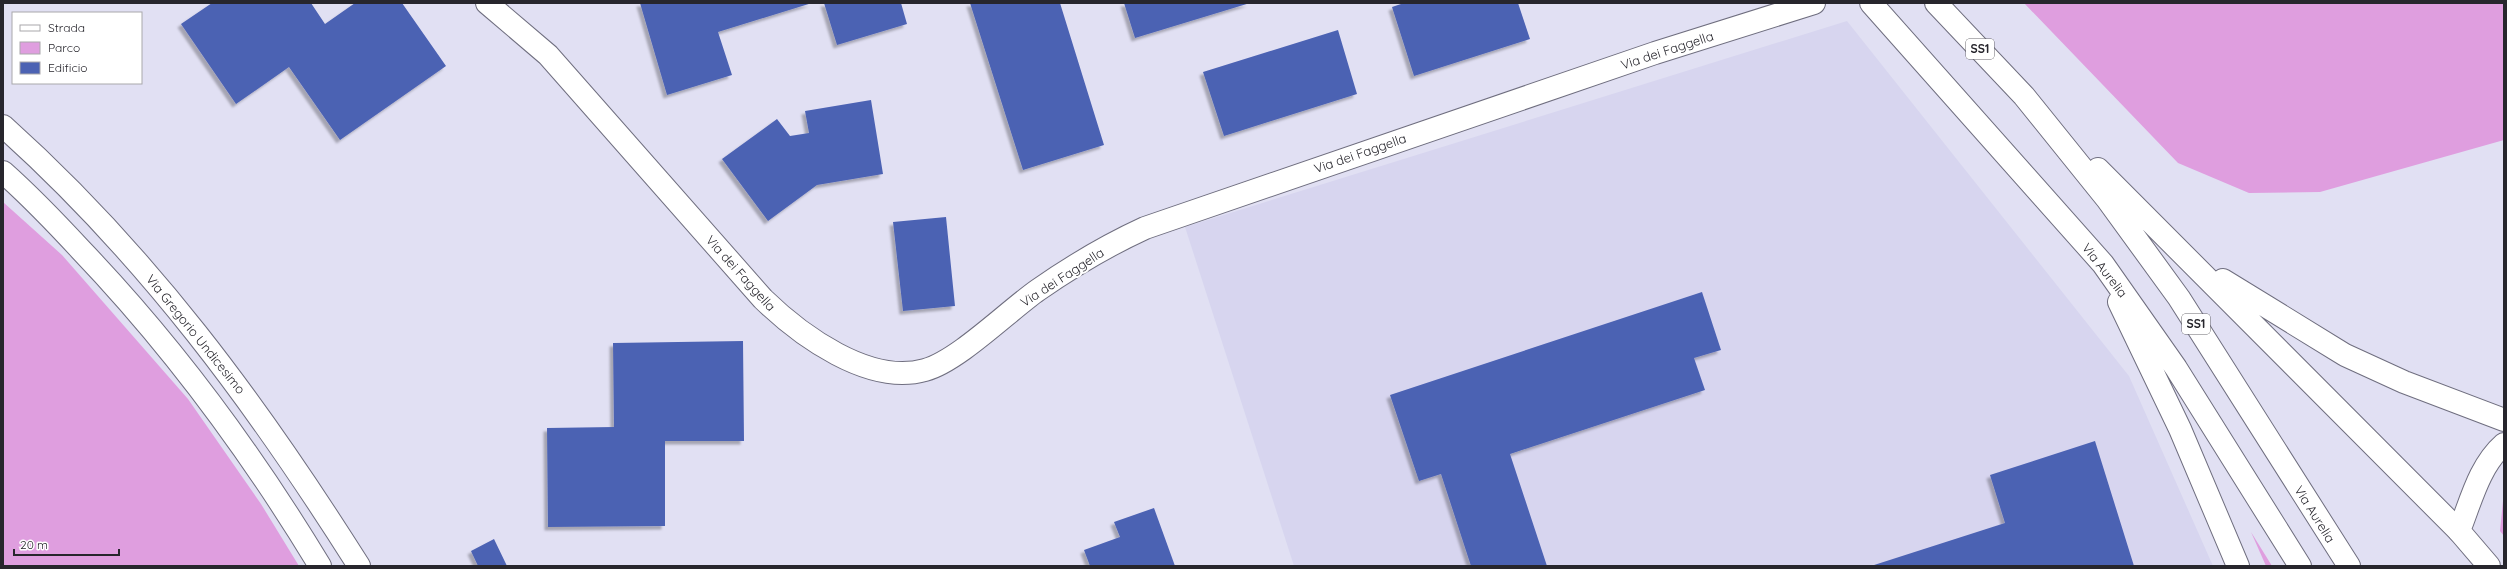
<svg xmlns="http://www.w3.org/2000/svg" width="2507" height="569" font-family="Quicksand,sans-serif">
<style>
.built{fill:#d7d5ef}
.green{fill:#df9edf}
.building{fill:#4c62b3;filter:url(#shadow)}
.lines{fill:none;stroke-linecap:round;stroke-linejoin:round}
.minor-casing{stroke:#6f6e7f;stroke-width:24}
.highway-casing{stroke:#6f6e7f;stroke-width:24}
.minor{stroke:#fff;stroke-width:22}
.highway{stroke:#fff;stroke-width:22}
.labels{text-anchor:middle;stroke-width:4;stroke-linejoin:round;paint-order:stroke}
.shield{fill:#fff;stroke:#68676c;stroke-width:1}
.shield-label{font-size:12px;font-weight:bold;fill:#27262d}
.street-label{font-size:13px;fill:#27262d;stroke:#fff}
</style>
<defs>
<filter id="shadow"><feDropShadow dx="-3.5" dy="3.5" stdDeviation="1" flood-color="#0004"/></filter>
</defs>
<rect width="100%" height="100%" fill="#e1e0f3"/>
<!-- built -->
<path class="built" d="M1847,21L2129,376L2213,566H1294L1185,227Z"/>
<!-- green -->
<path class="green" d="M2024,3H2504V140L2320,192L2249,193L2178,163Z
M3,202L62,255L188,399L261,504L299,566H3Z
M2504,491V536L2500,531Z
M2251,532L2272,566H2266Z"/>
<!-- building -->
<path class="building" d="M212,3H311L325,24L355,3H402L446,66L340,140L289,67L236,104L181,24Z
M640,3H812L718,32L732,75L667,95Z
M824,3H901L907,24L837,45Z
M970,3H1060L1104,145L1023,170Z
M1124,3H1250L1135,38Z
M1404,3H1518L1530,39L1414,76L1392,7Z
M1338,30L1357,94L1224,136L1203,72Z
M871,100L883,174L817,185L768,221L722,159L777,119L790,136L809,133L805,111Z
M946,217L955,306L903,311L893,222Z
M1702,292L1721,350L1694,358L1705,390L1510,454L1547,566H1471L1441,474L1419,481L1390,395Z
M743,341L744,441H665V526L548,527L547,428L614,427L613,343Z
M2095,441L2134,566H1871L2005,523L1990,475Z
M1154,508L1175,566H1090L1084,550L1120,537L1114,522Z
M494,539L507,566H478L471,551Z"/>
<g class="lines">
<defs>
<path id="minor" d="M487,3L548,55L763,299C800,335 869,386 925,370C958,361 1008,311 1038,290C1071,267 1108,245 1145,228L1655,53L1814,3
M3,126C147,255 256,403 359,566
M3,172C30,196 55,222 80,249C172,345 251,452 320,566
M2489,566L2459,531C2471,501 2479,466 2504,444"/>
<path id="highway" d="M1871,3L2103,264L2176,368L2300,566
M1936,3L2024,96L2107,199L2179,298L2349,566
M2098,169L2459,531
M2223,280L2345,355L2404,382L2504,420
M2119,302L2180,429L2238,566"/>
</defs>
<!-- minor casing -->
<use href="#minor" class="minor-casing"/>
<!-- highway casing -->
<use href="#highway" class="highway-casing"/>
<!-- minor -->
<use href="#minor" class="minor"/>
<!-- highway -->
<use href="#highway" class="highway"/>
</g>
<g class="labels">
<!-- shield labels -->
<g class="shield">
<rect x="1966" y="39" width="28" height="20" rx="3"/>
<rect x="2182" y="314" width="28" height="20" rx="3"/>
</g>
<g class="shield-label">
<text x="1980" y="53">SS1</text>
<text x="2196" y="328">SS1</text>
</g>
<!-- street labels -->
<g class="street-label">
<text transform="translate(1667 50) rotate(-18)" y="5">Via dei Faggella</text>
<text transform="translate(1360 153) rotate(-19)" y="5">Via dei Faggella</text>
<text transform="translate(2105 270) rotate(52)" y="5">Via Aurelia</text>
<text transform="translate(741 273) rotate(48)" y="5">Via dei Faggella</text>
<text transform="translate(1062 277) rotate(-33)" y="5">Via dei Faggella</text>
<text transform="translate(196 334) rotate(51)" y="5">Via Gregorio Undicesimo</text>
<text transform="translate(2315 514) rotate(58)" y="5">Via Aurelia</text>
</g>
</g>
<!-- border -->
<rect width="2507" height="569" fill="none" stroke="#27262d" stroke-width="8"/>
<!-- legend -->
<rect x="12" y="12" width="130" height="72" fill="#ffffff" stroke="#a9a8ab"/>
<rect x="20" y="25" width="20" height="6" fill="#ffffff" stroke="#a9a8ab"/>
<text x="48" y="32" font-size="12" fill="#27262d">Strada</text>
<rect x="20" y="42" width="20" height="12" fill="#df9edf" stroke="#a9a8ab"/>
<text x="48" y="52" font-size="12" fill="#27262d">Parco</text>
<rect x="20" y="62" width="20" height="12" fill="#4c62b3" stroke="#a9a8ab"/>
<text x="48" y="72" font-size="12" fill="#27262d">Edificio</text>
<!-- scale -->
<path d="M14 549v6h105v-6" fill="none" stroke="#27262d" stroke-width="2"/>
<text x="20" y="549" font-size="12" fill="#27262d" stroke="#ffffff" stroke-width="3" paint-order="stroke">20 m</text>
</svg>
